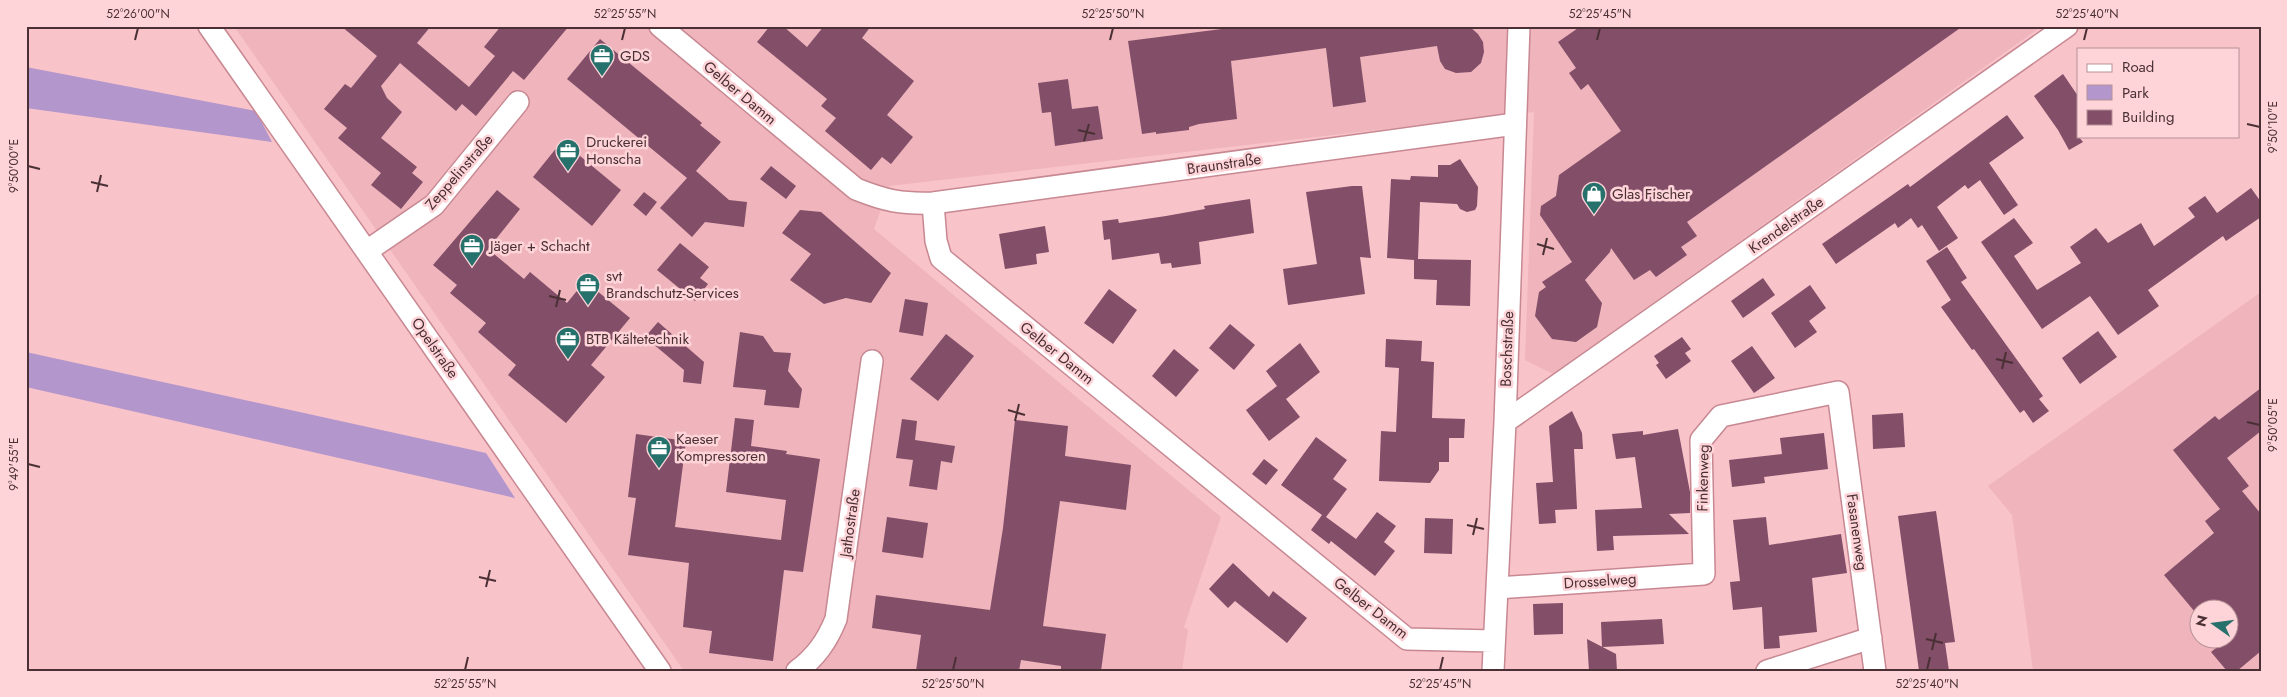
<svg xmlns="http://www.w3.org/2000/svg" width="2287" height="697" font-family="Jost,sans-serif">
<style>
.built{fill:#efb4bc;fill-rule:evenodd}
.green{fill:#b396cc}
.building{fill:#824e68}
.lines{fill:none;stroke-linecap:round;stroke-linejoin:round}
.street-casing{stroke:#c78892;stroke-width:24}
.street{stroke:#fff;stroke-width:21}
.ticks{fill:none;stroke:#4a3034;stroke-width:2}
.labels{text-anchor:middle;stroke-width:5;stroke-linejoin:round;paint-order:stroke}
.poi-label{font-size:15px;fill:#4a3034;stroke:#fed4d9;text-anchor:start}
.street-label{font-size:15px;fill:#4a3034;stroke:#fed4d9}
.neatline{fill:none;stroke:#4a3034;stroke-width:2}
.ticks-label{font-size:12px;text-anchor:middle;fill:#4a3034}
</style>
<rect width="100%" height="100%" fill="#f9c3ca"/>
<!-- built -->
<path class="built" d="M234,26H2042L1553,374L1525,360L1534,112L889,186L874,229L1221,517L1184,627L1188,630L1182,671H684Z
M2261,292V671H2033L2012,515L1988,486ZM2200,610H2230V640H2200Z"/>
<!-- green -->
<path class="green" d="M26,67L256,111L272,142L26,108Z
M26,352L486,453L515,498L26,387Z"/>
<!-- building -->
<path class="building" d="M341,26H431L417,43L469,87L495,56L484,47L501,26H569L524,80L513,71L476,116L462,104L456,111L400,63L381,86L387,98L402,112L381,138L417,167L412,173L423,182L401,209L371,185L381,173L338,138L347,128L324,109L345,84L351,88L377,56Z
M770,26H783L807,47L824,26H871L862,38L914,81L887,115L913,137L891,164L882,157L871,170L825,131L836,118L821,106L827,99L757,42Z
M1245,26L1470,27L1478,34L1483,42L1484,52L1481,63L1471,72L1456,73L1445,69L1440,61L1437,46L1360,57L1366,102L1333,107L1326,48L1231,61L1237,119L1199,124L1189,127V130L1156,134V132L1142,134L1128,41Z
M1581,26H1963L1687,222L1697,236L1681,247L1687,255L1656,277L1650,270L1634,280L1611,248L1610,252L1585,280L1602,303L1597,327L1576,342L1552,339L1535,316L1539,292L1546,287L1542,282L1572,262L1540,215L1541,206L1556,196L1559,175L1621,131L1588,84L1581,90L1569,73L1576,68L1558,42Z
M600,39L702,123L700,125L721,142L696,171L729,200L747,202L744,227L705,222L692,237L660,208L687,178L567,79Z
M2063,74L2078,96V136L2083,142L2069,150L2058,130L2034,96Z
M1068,79L1072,109L1098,106L1103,139L1055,146L1051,112L1042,113L1038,83Z
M2007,115L2024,138L1989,163L2018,205L2004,215L1980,180L1968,189L1965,185L1937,207L1958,238L1939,251L1922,225L1918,228L1911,218L1898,228L1895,223L1836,264L1822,244L1908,184L1910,187Z
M562,141L621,190L592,226L533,177Z
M1460,159L1478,187L1477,206L1475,210L1467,212L1460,209L1457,204L1420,202L1418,259L1471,260L1470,306L1436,305L1437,280L1414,279V260L1387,258L1391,179L1410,180L1411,176L1438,177V165H1450Z
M771,166L796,186L786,199L760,179Z
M1352,186H1362L1371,258L1360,257L1365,294L1288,305L1283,269L1317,264L1306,192Z
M2251,188L2261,202V217L2226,241L2223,236L2148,290L2159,306L2118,335L2090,296L2042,329L1981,242L2014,218L2033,243L2014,256L2037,290L2081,263L2070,247L2096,228L2108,243L2141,223L2154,246L2195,217L2188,208L2205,196L2217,213Z
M497,190L520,209L488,249L524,279L530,272L567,303L585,281L630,318L591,365L605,377L566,423L508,375L516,365L478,332L486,323L450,293L457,285L433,265Z
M644,192L657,202L646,216L633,205Z
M1250,199L1254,233L1199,242L1201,264L1172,268L1171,263L1161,264L1159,253L1112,260L1110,239L1104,240L1102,221L1118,219L1119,223L1166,216L1205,209L1204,206Z
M800,210L821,212L891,273L871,303L846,298L824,304L790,280L811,254L782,233Z
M1045,226L1049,252L1036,254L1037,264L1005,269L999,234Z
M680,243L709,267L700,278L708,284L695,301L657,270Z
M1947,247L1967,278L1961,282L2043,396L2039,399L2049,411L2033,423L2024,410L2020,413L1974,349L1972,350L1941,307L1951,300L1926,261Z
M1763,278L1775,295L1743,318L1731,301Z
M1810,285L1826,308L1809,321L1817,332L1795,348L1771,313Z
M1109,289L1137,310L1113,344L1084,323Z
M905,299L928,303L923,336L899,332Z
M658,322L704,362L701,384L683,382L684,370L645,337Z
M1230,324L1255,345L1234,370L1209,348Z
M2098,331L2117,357L2080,384L2062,358Z
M740,332L763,336L774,352L791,353L788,371L802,389L799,408L764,405L766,390L733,387Z
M946,334L974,356L938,401L910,379Z
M1682,337L1691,349L1685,353L1691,361L1666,379L1656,365L1659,363L1654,356Z
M1386,339L1422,341L1421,361L1434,362L1432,418L1465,419L1464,438H1449V462H1439V470L1430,483L1379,481L1381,431L1396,432L1399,368L1385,367Z
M1300,343L1320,372L1286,399L1300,417L1269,441L1246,410L1277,386L1266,371Z
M1752,346L1775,378L1754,393L1731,361Z
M1174,349L1199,370L1176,397L1152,376Z
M2261,388V431L2227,458L2249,486L2242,491L2261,514V651L2237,671H2227L2211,652L2221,644L2218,640H2230V610H2200V618L2164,575L2214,533L2205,521L2220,509L2173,450L2215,416L2219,420Z
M1572,411L1582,433L1583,449H1574L1577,509L1555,510L1556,523L1539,524L1536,483L1553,482L1549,426Z
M1903,413L1905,447L1873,449L1872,415Z
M735,418L754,420L751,446L787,451L786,454L820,459L803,572L784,570L773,661L709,653L712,631L683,627L689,563L628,555L636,498L628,497L636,434L686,441L675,527L781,540L786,500L726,492Z
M902,419L917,421L915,440L955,446L952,463L941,461L937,490L909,486L913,460L896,458Z
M1015,420L1068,426L1065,456L1131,465L1126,510L1060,501L1043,626L1106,634L1101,671H1061V666L1021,660L1019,671H916L921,635L872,628L876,595L990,610L1003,528Z
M1678,429L1690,492V513L1669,514L1689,534L1613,536L1614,550L1597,551L1595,510L1642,508L1635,457L1616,459L1612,434L1643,431V435Z
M1824,433L1828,469L1764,477L1765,483L1732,487L1729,460L1782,454L1780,438Z
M1316,437L1347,460L1333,479L1347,489L1326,517L1356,539L1377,512L1396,526L1384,542L1395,551L1375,576L1331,541L1329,544L1311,530L1322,515L1281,485Z
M1264,459L1278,470L1266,485L1252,474Z
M1936,511L1955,642L1945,643L1949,671H1919L1898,516Z
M887,517L928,523L923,558L882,552Z
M1766,517L1769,545L1841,534L1847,573L1812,578L1817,632L1779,636L1780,648L1764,649L1762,607L1733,610L1730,582L1740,581L1733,520Z
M1425,518L1453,519L1452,554L1424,553Z
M1233,563L1269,597L1273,591L1307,618L1287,643L1235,601L1228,608L1209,589Z
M1563,603V634L1534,635L1533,604Z
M1662,619L1664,644L1602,647L1601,622Z
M1587,639L1616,654L1617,671H1589Z"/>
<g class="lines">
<defs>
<path id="street" d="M209,26L660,671
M660,26L856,189C886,201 901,204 933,203L1515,124
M933,203L936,241L941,258L1407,639L1494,641
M367,251L434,205L518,102
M1505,422L2067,26
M1497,588L1704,574L1701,440L1721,416L1838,392L1875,671
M797,671C816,657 827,641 836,619L872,361
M1493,671L1505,422L1519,26
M1767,671L1871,638"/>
</defs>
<!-- street casing -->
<use href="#street" class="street-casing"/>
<!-- street -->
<use href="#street" class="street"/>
</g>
<!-- ticks -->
<path class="ticks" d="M135,40L138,28M622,40L625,28M1110,40L1113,28M1597,40L1600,28M2084,40L2087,28M2247,124L2260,127M1078,130L1095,134M1084,141L1089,124M28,166L40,169M91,182L108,186M97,192L101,175M1537,244L1554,249M1543,255L1547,238M549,296L566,300M556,307L560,290M1996,359L2013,363M2002,369L2006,352M1008,410L1025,415M1015,421L1019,404M2247,422L2260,425M28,464L40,467M1467,525L1484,529M1473,535L1477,518M479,577L496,581M486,587L490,570M1926,639L1943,643M1932,650L1936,633M465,670L468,657M953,670L956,657M1440,670L1443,657M1927,670L1930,657"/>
<!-- icons -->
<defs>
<symbol id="office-pin" viewBox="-11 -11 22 30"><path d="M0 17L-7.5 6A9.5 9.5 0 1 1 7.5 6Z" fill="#27716c" stroke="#fed4d9"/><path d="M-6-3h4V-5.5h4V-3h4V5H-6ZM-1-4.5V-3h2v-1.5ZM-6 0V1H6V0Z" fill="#fff"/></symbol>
<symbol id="shop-pin" viewBox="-11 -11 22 30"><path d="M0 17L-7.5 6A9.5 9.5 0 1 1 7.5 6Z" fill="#27716c" stroke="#fed4d9"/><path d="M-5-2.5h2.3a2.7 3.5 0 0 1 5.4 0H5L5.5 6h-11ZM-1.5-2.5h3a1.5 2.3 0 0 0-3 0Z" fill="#fff"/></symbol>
</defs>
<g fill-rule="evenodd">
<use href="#office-pin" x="588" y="42" width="28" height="38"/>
<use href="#office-pin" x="554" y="137" width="28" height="38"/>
<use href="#shop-pin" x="1580" y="180" width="28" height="38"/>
<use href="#office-pin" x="458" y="232" width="28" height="38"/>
<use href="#office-pin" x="574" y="271" width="28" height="38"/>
<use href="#office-pin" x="554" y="325" width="28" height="38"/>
<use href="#office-pin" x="645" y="434" width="28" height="38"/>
</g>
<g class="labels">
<!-- poi labels -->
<g class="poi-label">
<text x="620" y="61">GDS</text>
<text x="586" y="147">Druckerei<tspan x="586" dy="17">Honscha</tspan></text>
<text x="1612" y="199">Glas Fischer</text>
<text x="490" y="251">Jäger + Schacht</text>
<text x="606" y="281">svt<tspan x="606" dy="17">Brandschutz-Services</tspan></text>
<text x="586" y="344">BTB Kältetechnik</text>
<text x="676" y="444">Kaeser<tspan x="676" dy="17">Kompressoren</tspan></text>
</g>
<!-- street labels -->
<g class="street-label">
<text transform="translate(740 93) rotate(40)" y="5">Gelber Damm</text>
<text transform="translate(1224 164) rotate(-8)" y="5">Braunstraße</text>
<text transform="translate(459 172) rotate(-49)" y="5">Zeppelinstraße</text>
<text transform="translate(1786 225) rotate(-35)" y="5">Krendelstraße</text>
<text transform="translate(435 348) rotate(55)" y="5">Opelstraße</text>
<text transform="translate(1507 349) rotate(-88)" y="5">Boschstraße</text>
<text transform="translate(1057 353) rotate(39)" y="5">Gelber Damm</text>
<text transform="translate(1703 478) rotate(-89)" y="5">Finkenweg</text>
<text transform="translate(850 523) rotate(-82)" y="5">Jathostraße</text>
<text transform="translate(1857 532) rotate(82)" y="5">Fasanenweg</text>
<text transform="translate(1600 581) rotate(-4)" y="5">Drosselweg</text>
<text transform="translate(1371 608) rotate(38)" y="5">Gelber Damm</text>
</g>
</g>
<!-- border -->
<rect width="2287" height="697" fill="none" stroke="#fed4d9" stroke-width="55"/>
<!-- legend -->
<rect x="2077" y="48" width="162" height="90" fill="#fed4d9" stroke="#b69297"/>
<rect x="2087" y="64" width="25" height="8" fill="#ffffff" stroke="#b69297"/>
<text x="2122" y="72" font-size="15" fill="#4a3034">Road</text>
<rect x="2087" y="85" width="25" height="15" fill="#b396cc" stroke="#b69297"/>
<text x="2122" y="98" font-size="15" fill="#4a3034">Park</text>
<rect x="2087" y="110" width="25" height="15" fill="#824e68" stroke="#b69297"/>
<text x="2122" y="122" font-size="15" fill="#4a3034">Building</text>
<!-- north arrow -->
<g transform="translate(2214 624) rotate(284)"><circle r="24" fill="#fed4d9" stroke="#b69297"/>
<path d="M0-4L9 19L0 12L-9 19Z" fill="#27716c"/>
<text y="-8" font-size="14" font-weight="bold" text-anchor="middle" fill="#4a3034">N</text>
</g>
<rect x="28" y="28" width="2232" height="642" class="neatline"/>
<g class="ticks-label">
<text x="138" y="18">52°26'00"N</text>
<text x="625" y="18">52°25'55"N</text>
<text x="1113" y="18">52°25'50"N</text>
<text x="1600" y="18">52°25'45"N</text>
<text x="2087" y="18">52°25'40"N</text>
<text transform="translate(2273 127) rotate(-90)" y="4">9°50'10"E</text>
<text transform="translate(14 166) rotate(-90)" y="4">9°50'00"E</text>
<text transform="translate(2273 425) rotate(-90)" y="4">9°50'05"E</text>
<text transform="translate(14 464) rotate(-90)" y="4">9°49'55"E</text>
<text x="465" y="688">52°25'55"N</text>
<text x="953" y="688">52°25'50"N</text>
<text x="1440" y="688">52°25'45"N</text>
<text x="1927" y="688">52°25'40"N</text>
</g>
</svg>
